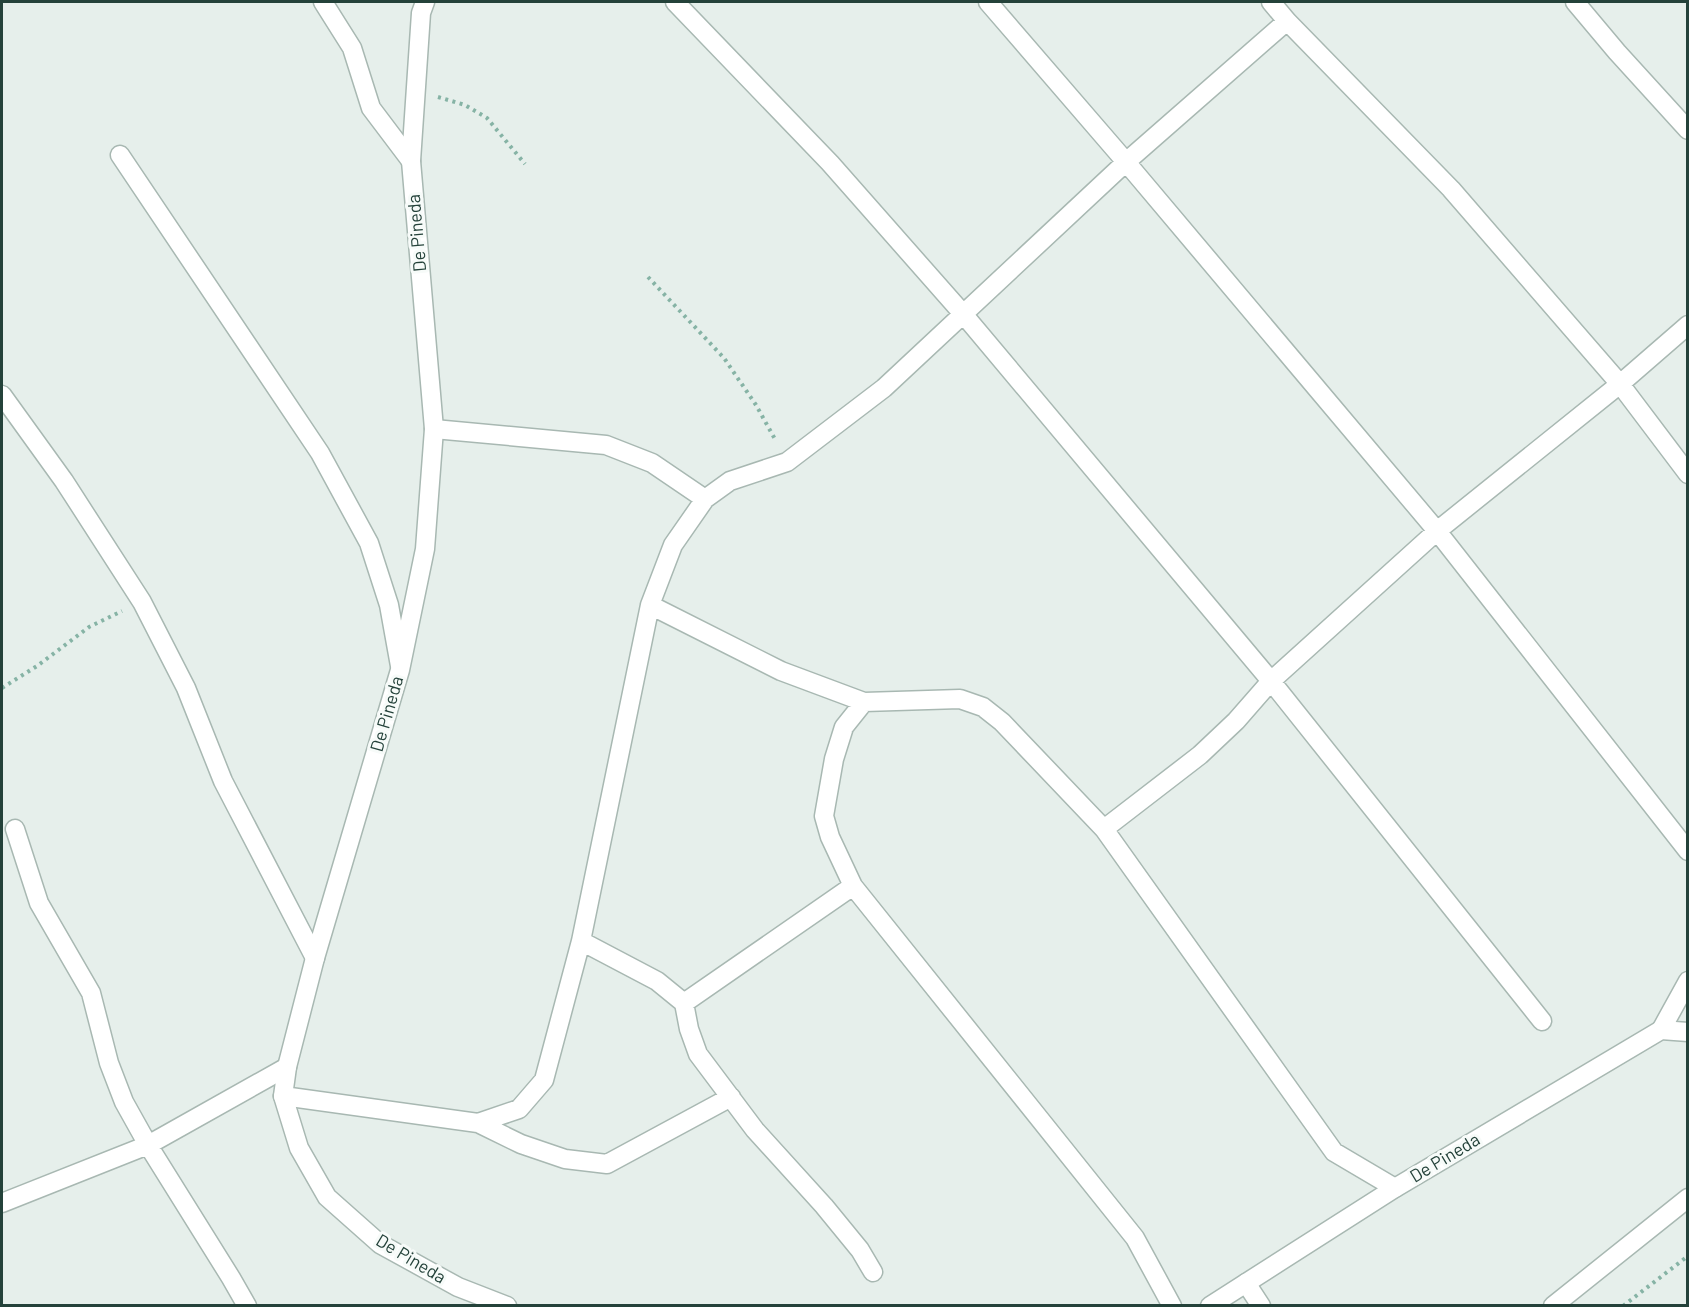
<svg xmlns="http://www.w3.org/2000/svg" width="1689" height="1307" font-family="Barlow,sans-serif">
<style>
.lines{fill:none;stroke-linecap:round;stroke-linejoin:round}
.minor-casing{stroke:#a8b8b2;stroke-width:21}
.tertiary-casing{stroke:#a8b8b2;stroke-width:21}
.path{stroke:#86b3a5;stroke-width:4;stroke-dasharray:3 4.5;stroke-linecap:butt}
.minor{stroke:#fff;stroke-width:18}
.tertiary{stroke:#fff;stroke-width:18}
.labels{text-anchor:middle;stroke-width:6;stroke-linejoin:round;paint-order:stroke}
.street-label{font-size:18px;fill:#24423a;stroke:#f7fbf9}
</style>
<rect width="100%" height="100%" fill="#e6efeb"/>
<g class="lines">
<defs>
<path id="minor" d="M323,2L352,48L371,108L411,161
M675,2L830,163L964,315L1271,681L1542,1021
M988,2L1126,162L1437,531L1688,851
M1271,2L1287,21L1451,189L1620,384L1688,474
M1575,2L1617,52L1688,130
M120,155L320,453L369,543L389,605L400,666
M2,395L64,481L142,602L186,688L223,781L315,958
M434,429L606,445L652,463L705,499
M650,605L781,671L864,702L960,699L983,707L1002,722L1104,829L1334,1152L1395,1188
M864,702L844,727L834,759L824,816L830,837L853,886L1135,1238L1172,1306
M15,829L39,903L91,993L109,1063L124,1102L148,1145L231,1278L247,1306
M1104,829L1200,755L1236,721L1271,681L1437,531L1620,384L1688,325
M581,941L657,981L684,1003L689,1029L698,1054L755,1130L824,1206L860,1250L873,1272
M684,1003L853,886
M1661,1030L1688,981
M283,1096L478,1123L519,1109L544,1080L581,941L650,605L673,545L705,499L730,481L787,462L884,388L1126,162L1287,21
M478,1123L521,1144L565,1159L607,1164L731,1097
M2,1203L148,1145L287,1067
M1246,1283L1261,1306"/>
<path id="tertiary" d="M425,2L421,13L411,161L434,429L425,549L400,670L315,958L287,1067L283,1096L299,1148L327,1197L380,1244L458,1287L507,1306
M1210,1306L1395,1188L1661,1030L1688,1032
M1553,1306L1688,1198"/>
</defs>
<!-- minor casing -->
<use href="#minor" class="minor-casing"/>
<!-- tertiary casing -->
<use href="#tertiary" class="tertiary-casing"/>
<!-- path -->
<path class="path" d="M438,97L465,105L487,118L525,164
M648,277L724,358L756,405L776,441
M2,688L37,666L89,627L122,611
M1623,1306L1688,1256"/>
<!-- minor -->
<use href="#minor" class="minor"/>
<!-- tertiary -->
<use href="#tertiary" class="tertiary"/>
</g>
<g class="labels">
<!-- street labels -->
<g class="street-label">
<text transform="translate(417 233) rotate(-95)" y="6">De Pineda</text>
<text transform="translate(387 714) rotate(-74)" y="6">De Pineda</text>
<text transform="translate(1445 1158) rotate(-31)" y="6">De Pineda</text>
<text transform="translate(411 1259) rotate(31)" y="6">De Pineda</text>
</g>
</g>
<!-- border -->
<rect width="1689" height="1307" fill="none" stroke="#24423a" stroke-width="6"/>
</svg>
